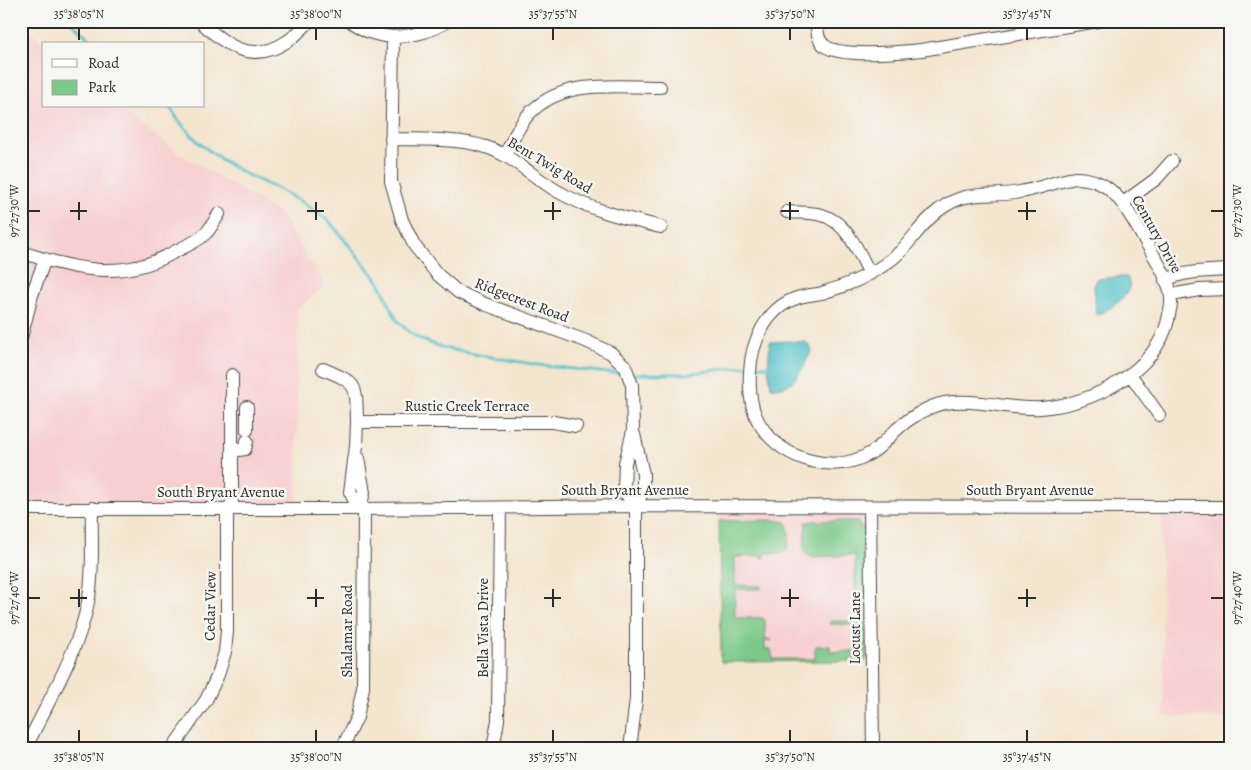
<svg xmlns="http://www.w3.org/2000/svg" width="1251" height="770" font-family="Alegreya,serif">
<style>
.built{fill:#f7cfd0}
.green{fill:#7bca8a;stroke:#537a5a}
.water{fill:#58c5cc;stroke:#42787c}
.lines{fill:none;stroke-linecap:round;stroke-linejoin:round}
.stream{stroke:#58c5cc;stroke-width:3}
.minor-casing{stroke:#494744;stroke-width:14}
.minor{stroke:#fff;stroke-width:12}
.ticks{fill:none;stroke:#2b2b2b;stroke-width:2}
.labels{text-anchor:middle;stroke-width:5;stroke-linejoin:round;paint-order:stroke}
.street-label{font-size:15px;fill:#2b2b2b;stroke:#f6f6f2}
.neatline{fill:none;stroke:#2b2b2b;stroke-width:2}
.ticks-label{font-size:12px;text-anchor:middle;fill:#2b2b2b}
</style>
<rect width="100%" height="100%" fill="#f6f6f2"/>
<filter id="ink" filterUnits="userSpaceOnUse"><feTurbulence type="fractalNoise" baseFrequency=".02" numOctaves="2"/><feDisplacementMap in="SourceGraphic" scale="10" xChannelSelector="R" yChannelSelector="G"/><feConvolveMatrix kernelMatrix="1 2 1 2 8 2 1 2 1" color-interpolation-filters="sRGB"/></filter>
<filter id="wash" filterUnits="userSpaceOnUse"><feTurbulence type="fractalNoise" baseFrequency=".0096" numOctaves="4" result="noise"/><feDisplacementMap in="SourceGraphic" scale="20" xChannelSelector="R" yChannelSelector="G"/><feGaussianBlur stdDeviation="1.12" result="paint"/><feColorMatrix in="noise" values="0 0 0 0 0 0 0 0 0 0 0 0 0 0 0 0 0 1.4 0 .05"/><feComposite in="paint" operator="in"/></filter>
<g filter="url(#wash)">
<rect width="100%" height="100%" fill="#f4e5cf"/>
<!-- built -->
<path class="built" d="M21,21H23L44,46V106H116L178,153L280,213L325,285L297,309V509H21Z
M719,506L870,507L871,661L721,662Z
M1161,507H1230V717H1164Z"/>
<!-- green -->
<path class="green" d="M775,520L786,522C790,529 790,544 786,551L782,553H765V558H761L760,556L735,557V585L761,586V589H735V618H763L765,620V639L772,640L765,641V649H771L773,659H815V649L816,646H830V652L856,651V625L830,624V621H855V555L811,557L806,554L804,548L806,522L814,521H857L862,528L865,527L866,534V661L721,662L719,521Z"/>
<!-- water -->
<path class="water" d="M1119,277H1127C1137,294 1112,306 1101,314L1096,315L1094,287L1096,279Z
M788,341L806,342L812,350C804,366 794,392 771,387L768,366L770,342Z"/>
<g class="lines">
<!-- stream -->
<path class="stream" d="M70,21L95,44
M169,106L179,121L199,143L222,160L245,174L280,190L305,204L329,221L379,282L397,320L409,332L422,340L444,348L479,355L539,365L609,373H625
M753,366H768
M632,374H685L747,366"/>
</g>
</g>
<g filter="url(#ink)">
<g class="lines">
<defs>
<path id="minor" d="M200,21C225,45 251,65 286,42C295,37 302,28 310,21
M350,21C365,32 375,35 393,37
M447,21C431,32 413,36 393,37L391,181L402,220L414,245L437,274L458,292L487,305L586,341L611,353L625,366L632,385L633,431L625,463L624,491L636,506
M817,21C817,30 817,40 825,46C842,58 900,52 921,50L1098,21
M391,139C422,140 457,138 486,147C513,156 533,177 557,191C590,210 625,218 661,227
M505,155C512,142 518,126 528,115C562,78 614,87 660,87
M1075,178C1111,178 1124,204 1140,232C1150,250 1170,278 1171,298C1172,305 1169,313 1168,320C1155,373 1091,404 1041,408C1009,410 977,398 945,403C928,406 909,418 896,430C888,438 881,447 871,453C835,475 784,461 761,426C751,411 749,390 750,372C751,343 766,310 794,299C803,295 813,295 822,293C838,288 854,283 869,274C880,268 892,260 901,251C914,237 924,221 939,210C967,188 990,198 1020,192C1039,189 1056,181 1075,178Z
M1123,203L1156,179L1172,161
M787,212C798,213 811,212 822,215C847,222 859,253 870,274
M21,252C76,270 124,282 176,251C186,246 199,241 206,233C211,228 215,220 219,214
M1165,280C1185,271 1208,271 1230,270
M1171,295L1199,290L1230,289
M21,338L32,295L45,259
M323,369C359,384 356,384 357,422
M1130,374L1159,415
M247,407V430
M232,451L245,449L247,441
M358,458L364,493L359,509
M870,507L873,749
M232,508V375
M21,509H364L636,506L1230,507
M359,509L350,492L356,446L357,422H553L576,426
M25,749C48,702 81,647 89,597C94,568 91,538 92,508
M172,749L206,700L218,675L225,652L227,631V508
M342,749L357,717L363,688L364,509
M493,749L498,720L500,508
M630,749L636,699V506L643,491V474L634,434"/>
</defs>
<!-- minor casing -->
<use href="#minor" class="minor-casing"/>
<!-- minor -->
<use href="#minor" class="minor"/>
</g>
</g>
<!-- ticks -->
<path class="ticks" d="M79,28V40M316,28V40M553,28V40M790,28V40M1027,28V40M79,202V220M316,202V220M553,202V220M790,202V220M1027,202V220M28,211H40M70,211H87M307,211H324M544,211H561M781,211H799M1018,211H1036M1211,211H1224M79,589V607M316,589V607M553,589V607M790,589V607M1027,589V607M28,598H40M70,598H87M307,598H324M544,598H561M781,598H799M1018,598H1036M1211,598H1224M79,730V742M316,730V742M553,730V742M790,730V742M1027,730V742"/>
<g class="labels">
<!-- street labels -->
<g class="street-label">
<text transform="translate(550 165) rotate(31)" y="5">Bent Twig Road</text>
<text transform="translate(1157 234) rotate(61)" y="5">Century Drive</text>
<text transform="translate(522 300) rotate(21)" y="5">Ridgecrest Road</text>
<text x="467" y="411">Rustic Creek Terrace</text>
<text x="625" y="495">South Bryant Avenue</text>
<text x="1030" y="495">South Bryant Avenue</text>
<text x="221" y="497">South Bryant Avenue</text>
<text transform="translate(210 606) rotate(-89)" y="5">Cedar View</text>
<text transform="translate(483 628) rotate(-90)" y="5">Bella Vista Drive</text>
<text transform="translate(855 628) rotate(-90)" y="5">Locust Lane</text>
<text transform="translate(347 631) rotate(-90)" y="5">Shalamar Road</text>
</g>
</g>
<!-- margin -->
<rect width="1251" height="770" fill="none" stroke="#f6f6f2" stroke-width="55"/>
<!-- legend -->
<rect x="42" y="42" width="162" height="65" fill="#f6f6f2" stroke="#a5a5a2"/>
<rect x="52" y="59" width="25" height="8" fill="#ffffff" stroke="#a5a5a2"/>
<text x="88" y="68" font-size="15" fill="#2b2b2b">Road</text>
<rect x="52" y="80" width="25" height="15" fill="#7bca8a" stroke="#a5a5a2"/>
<text x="88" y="92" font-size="15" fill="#2b2b2b">Park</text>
<rect x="28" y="28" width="1196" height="714" class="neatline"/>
<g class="ticks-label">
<text x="79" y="18">35°38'05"N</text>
<text x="316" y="18">35°38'00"N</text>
<text x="553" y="18">35°37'55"N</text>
<text x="790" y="18">35°37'50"N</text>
<text x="1027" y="18">35°37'45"N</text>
<text transform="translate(1237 211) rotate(-90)" y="4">97°27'30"W</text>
<text transform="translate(14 211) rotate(-90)" y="4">97°27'30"W</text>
<text transform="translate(1237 598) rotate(-90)" y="4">97°27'40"W</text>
<text transform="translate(14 598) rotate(-90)" y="4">97°27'40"W</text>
<text x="79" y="761">35°38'05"N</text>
<text x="316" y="761">35°38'00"N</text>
<text x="553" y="761">35°37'55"N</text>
<text x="790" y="761">35°37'50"N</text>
<text x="1027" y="761">35°37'45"N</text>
</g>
</svg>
